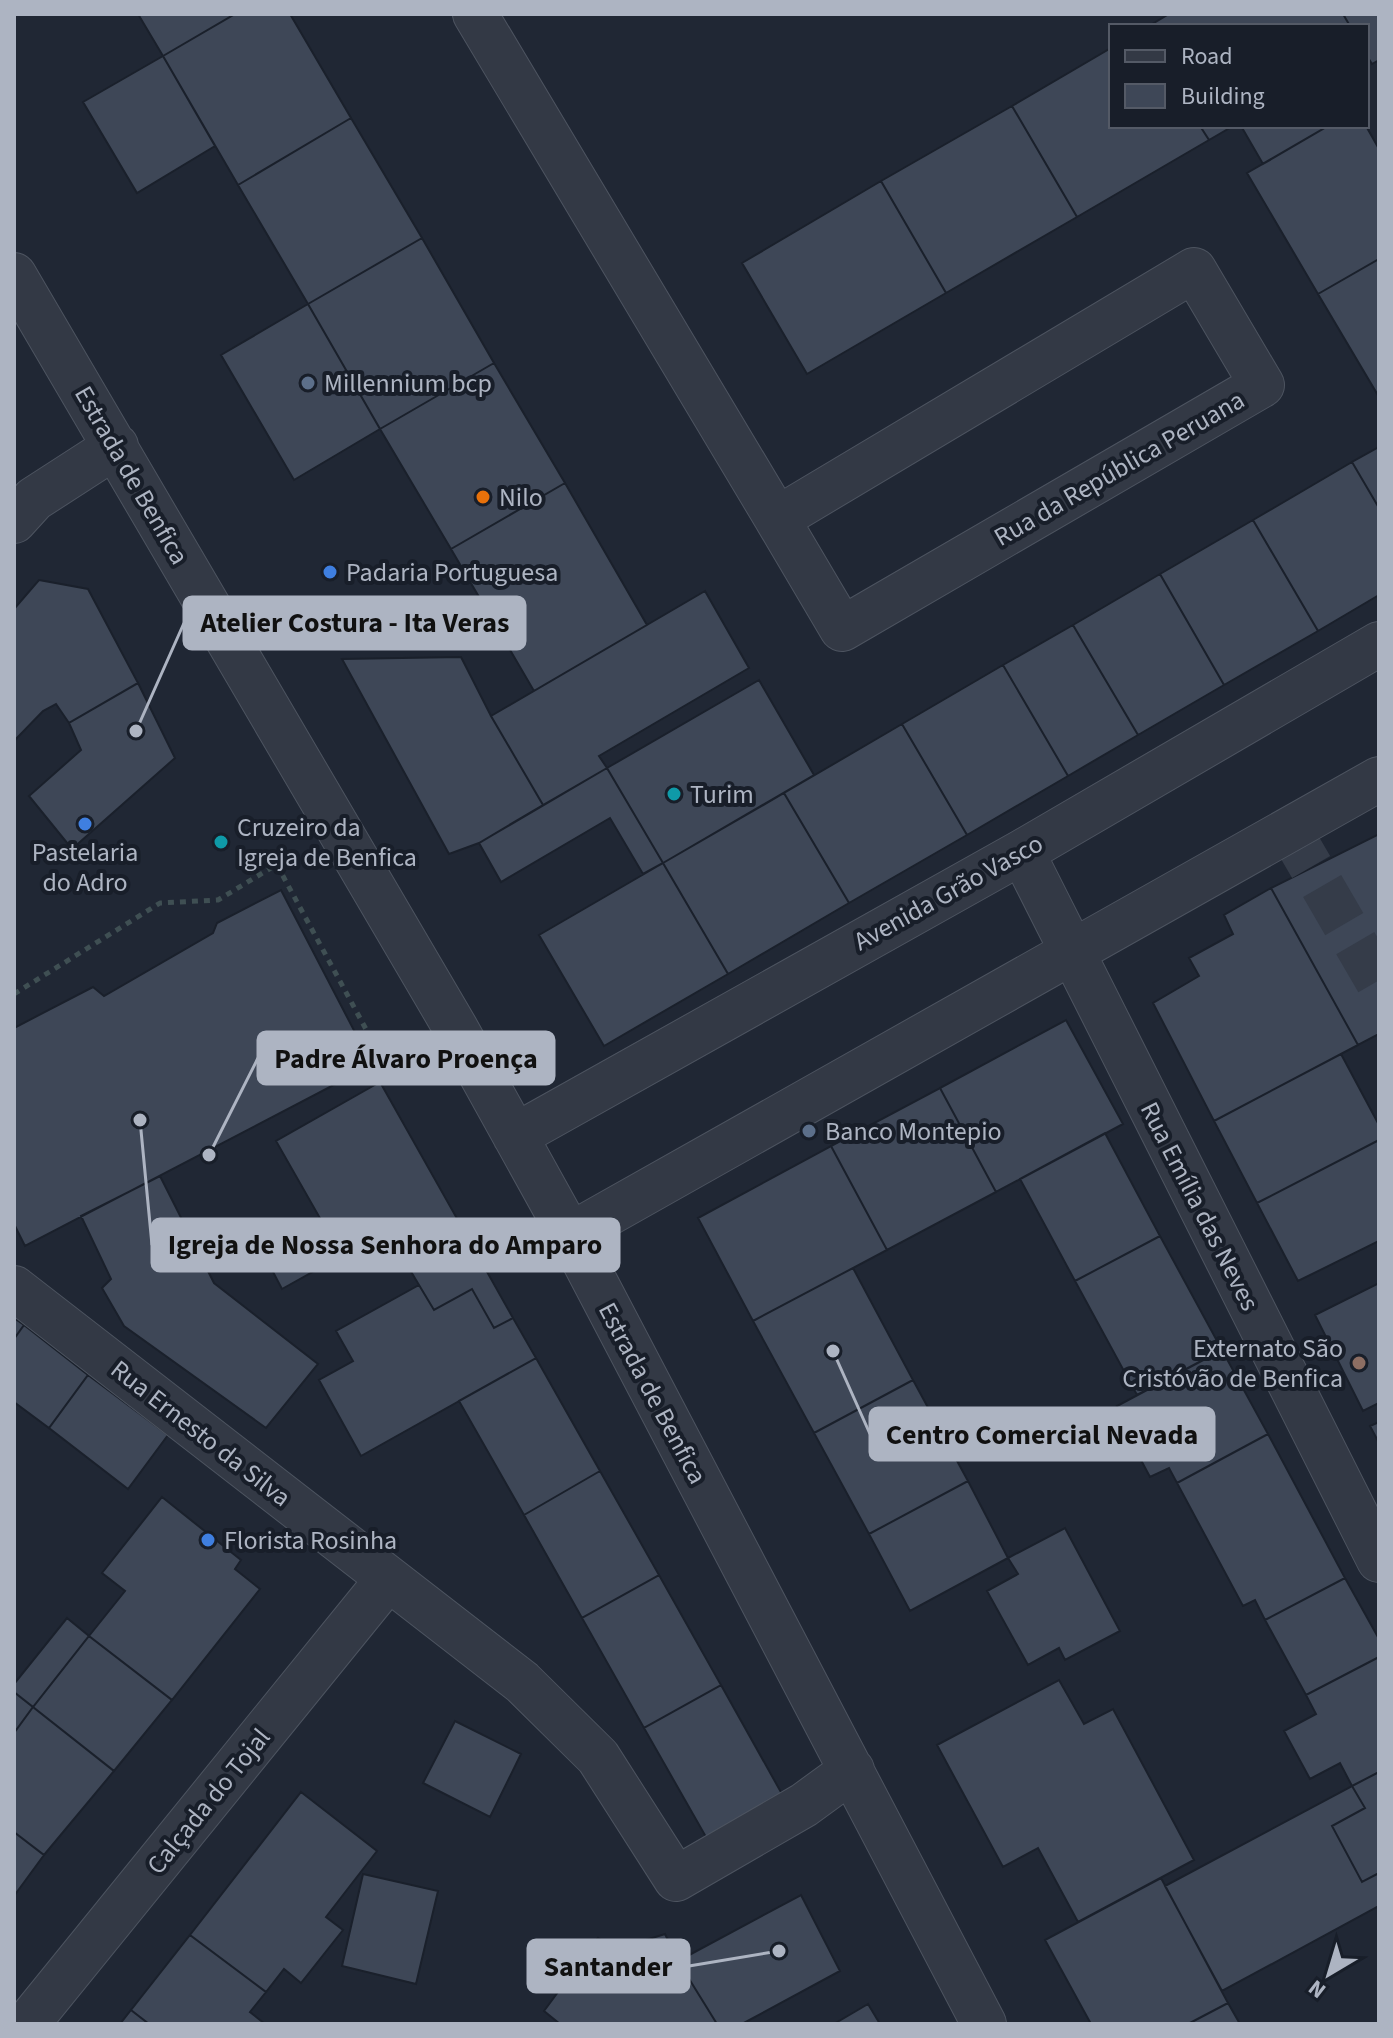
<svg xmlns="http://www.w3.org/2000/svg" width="1393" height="2038" font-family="'Source Sans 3',sans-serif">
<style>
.building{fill:#3e4757;stroke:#1a202b;stroke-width:2}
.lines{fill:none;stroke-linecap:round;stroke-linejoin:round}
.minor-tunnel{stroke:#353c49;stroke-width:44;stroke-dasharray:44 22;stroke-linecap:butt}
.minor-casing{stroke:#4d5460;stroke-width:46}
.path{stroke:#3f4f53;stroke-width:5;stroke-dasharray:6 6;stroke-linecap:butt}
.minor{stroke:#333945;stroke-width:44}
.service-dot{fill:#5c6f8a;stroke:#181e29;stroke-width:3}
.food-dot{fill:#e8710a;stroke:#181e29;stroke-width:3}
.shop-dot{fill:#3f7fe0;stroke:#181e29;stroke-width:3}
.culture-dot{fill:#0f9aa8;stroke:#181e29;stroke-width:3}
.education-dot{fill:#8d6e63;stroke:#181e29;stroke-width:3}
.labels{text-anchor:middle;stroke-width:8;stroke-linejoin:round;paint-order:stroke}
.poi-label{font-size:26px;fill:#adb4c2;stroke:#181e29;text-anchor:start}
.street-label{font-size:26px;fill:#adb4c2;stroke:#181e29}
.leader{fill:none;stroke:#adb4c2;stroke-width:3}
.callout-dot{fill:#adb4c2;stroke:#181e29;stroke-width:3}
.callout{fill:#adb4c2;stroke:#adb4c2;stroke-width:3}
.callout-label{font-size:28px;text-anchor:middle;font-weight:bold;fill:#111}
</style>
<rect width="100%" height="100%" fill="#202734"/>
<!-- building -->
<path class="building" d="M138,14H235L163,56Z
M235,14H290L351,118L238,185L163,56Z
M1169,14H1343L1350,26H1149Z
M1343,14H1379V60L1372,64L1367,56V26H1350Z
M1111,48V126H1200L1209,140L1077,217L1012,106Z
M163,56L215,146L137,193L83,102Z
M1012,106L1077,217L946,293L881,181Z
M351,118L422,238L308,304L238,185Z
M1200,126H1233L1209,140Z
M1241,126H1328L1263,164Z
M1328,126H1366L1379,149V259L1318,294L1247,173Z
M881,181L946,293L807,374L742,263Z
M422,238L494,363L380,429L308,304Z
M1379,259V397L1318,294Z
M308,304L380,429L294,480L221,355Z
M494,363L565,483L451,549L380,429Z
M1379,447V508L1352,462Z
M1352,462L1379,508V595L1318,631L1253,520Z
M565,483L647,625L534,691L451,549Z
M1253,520L1318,631L1224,685L1160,574Z
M1160,574L1224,685L1138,735L1073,625Z
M39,580L88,589L138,683L69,723L56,704L43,711L14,741V609Z
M705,591L749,668L599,756L607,768L543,805L491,716Z
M1073,625L1138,735L1068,776L1003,665Z
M461,657L491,716L543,805L479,843L449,854L342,659Z
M1003,665L1068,776L967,835L902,724Z
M759,680L814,775L663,863L607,768Z
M138,683L175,758L72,849L29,796L81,750L69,723Z
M902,724L967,835L849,903L784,793Z
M607,768L663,863L643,874L610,818L501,882L479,843Z
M784,793L849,903L728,974L663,863Z
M1379,834V1034L1358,1045L1271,888Z
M663,863L728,974L604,1046L539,935Z
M1271,888L1358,1045L1214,1121L1153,1003L1199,976L1189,958L1233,934L1224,915Z
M281,890L372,1065L25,1246L14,1224V1028L93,987L104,996L213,933L217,923Z
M1066,1020L1123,1124L996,1192L940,1088Z
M1341,1054L1379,1125V1140L1257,1203L1214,1121Z
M380,1082L468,1238L410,1270L388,1230L282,1289L272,1270L299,1255L300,1259L333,1241L276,1141Z
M940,1088L996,1192L887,1250L831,1146Z
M1105,1133L1160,1236L1075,1281L1020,1179Z
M1379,1140V1241L1298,1281L1257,1203Z
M831,1146L887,1250L753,1321L698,1218Z
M160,1176L214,1283L318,1364L266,1428L124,1326L102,1288L111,1279L81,1216Z
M1160,1236L1222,1350L1137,1395L1075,1281Z
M468,1238L513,1318L494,1328L472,1289L434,1310L410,1270Z
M853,1268L913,1380L814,1433L753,1321Z
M1379,1283V1403L1363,1411L1315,1315Z
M419,1285L434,1310L472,1289L494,1328L513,1318L536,1358L361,1456L319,1380L353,1361L336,1331Z
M14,1318L24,1325L14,1339Z
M24,1325L88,1375L49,1428L14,1402V1339Z
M1222,1350L1268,1434L1177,1483L1169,1468L1150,1477L1126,1432L1130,1429L1117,1406Z
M536,1358L600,1471L524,1515L459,1401Z
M88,1375L168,1435L128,1489L49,1428Z
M913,1380L968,1481L869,1534L814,1433Z
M1379,1422V1443L1370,1426Z
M1268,1434L1345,1578L1265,1620L1255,1600L1243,1606L1177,1483Z
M600,1471L659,1575L582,1618L524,1515Z
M968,1481L1008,1558L910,1611L869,1534Z
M162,1497L241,1560L235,1569L260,1589L172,1700L89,1636L125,1591L102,1573Z
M1065,1528L1120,1631L1065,1660L1059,1648L1028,1665L987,1591L1018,1574L1008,1558Z
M659,1575L721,1685L644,1728L582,1618Z
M1345,1578L1379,1639V1657L1306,1695L1265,1620Z
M67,1618L89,1636L33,1707L14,1692V1684Z
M89,1636L172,1700L114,1771L33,1707Z
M1379,1657V1772L1352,1786L1340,1763L1310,1779L1284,1731L1316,1714L1306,1695Z
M1059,1680L1084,1724L1113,1709L1194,1860L1078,1922L1038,1848L1003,1867L937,1745Z
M721,1685L782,1794L706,1837L644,1728Z
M14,1692L33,1707L14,1733Z
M33,1707L114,1771L44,1855L14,1832V1733Z
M455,1721L521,1754L490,1817L423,1783Z
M1379,1772V1873L1362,1882L1332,1826L1365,1808L1352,1786Z
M1352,1786L1365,1808L1332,1826L1362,1882L1379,1873V1906L1222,1991L1165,1886Z
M301,1792L377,1851L326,1917L343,1930L301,1983L284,1969L266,1992L190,1935Z
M14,1832L44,1855L14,1896Z
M363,1874L438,1891L416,1984L342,1966Z
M1161,1878L1228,2003L1188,2024H1091L1045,1940Z
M801,1895L840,1971L742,2024H717L678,1961Z
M665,1934L678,1961L717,2024H560L544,2011L598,1938L614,1950Z
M190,1935L266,1992L250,2012L265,2024H149L131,2010Z
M1228,2003L1240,2024H1188Z
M868,2004L880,2024H834Z
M131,2010L149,2024H120Z"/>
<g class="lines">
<!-- minor-tunnel -->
<path class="minor-tunnel" d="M1289,829L1379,984"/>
<defs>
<path id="minor" d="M475,14L777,519
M1194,270L1262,385L842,629L777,519Z
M14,275L456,1029L580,1253L984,2024
M14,521L34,499L116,446
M1022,852L1379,1560
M515,1136L1022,852L1379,644
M570,1235L1379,779
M14,1288L522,1682L598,1757L676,1879L804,1805L852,1770
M27,2024L388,1579"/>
</defs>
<!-- minor casing -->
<use href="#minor" class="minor-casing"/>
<!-- path -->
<path class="path" d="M277,865L387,1068L376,1074
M14,994L160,903L218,900L294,854
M387,1068L414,1053"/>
<!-- minor -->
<use href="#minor" class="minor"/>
</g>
<!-- markers -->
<g class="service-dot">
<circle cx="308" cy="383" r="8"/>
<circle cx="809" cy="1131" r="8"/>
</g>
<circle class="food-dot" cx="483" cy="497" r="8"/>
<g class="shop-dot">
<circle cx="330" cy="572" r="8"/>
<circle cx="85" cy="824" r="8"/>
<circle cx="208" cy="1540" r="8"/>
</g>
<g class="culture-dot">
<circle cx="674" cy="794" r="8"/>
<circle cx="221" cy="842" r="8"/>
</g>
<circle class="education-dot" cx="1359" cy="1363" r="8"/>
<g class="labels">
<!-- poi labels -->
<g class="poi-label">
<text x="324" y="392">Millennium bcp</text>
<text x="499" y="506">Nilo</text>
<text x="346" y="581">Padaria Portuguesa</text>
<text x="690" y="803">Turim</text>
<text x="237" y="836">Cruzeiro da<tspan x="237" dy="30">Igreja de Benfica</tspan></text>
<text x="85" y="861" text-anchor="middle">Pastelaria<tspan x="85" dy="30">do Adro</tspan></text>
<text x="825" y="1140">Banco Montepio</text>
<text x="1343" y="1357" text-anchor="end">Externato São<tspan x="1343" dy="30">Cristóvão de Benfica</tspan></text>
<text x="224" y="1549">Florista Rosinha</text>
</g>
<!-- street labels -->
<g class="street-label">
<text transform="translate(1119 468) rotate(-30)" y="9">Rua da República Peruana</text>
<text transform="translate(132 475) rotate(60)" y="9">Estrada de Benfica</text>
<text transform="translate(948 892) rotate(-29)" y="9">Avenida Grão Vasco</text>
<text transform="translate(1200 1206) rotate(63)" y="9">Rua Emília das Neves</text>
<text transform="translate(653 1393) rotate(62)" y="9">Estrada de Benfica</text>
<text transform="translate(201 1433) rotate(38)" y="9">Rua Ernesto da Silva</text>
<text transform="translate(208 1801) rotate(-51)" y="9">Calçada do Tojal</text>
</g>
</g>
<!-- callouts -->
<path class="leader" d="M136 731L184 623M209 1155L258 1058M140 1120L152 1245M833 1351L870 1434M779 1951L689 1966"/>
<g class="callout-dot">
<circle cx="136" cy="731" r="8"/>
<circle cx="209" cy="1155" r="8"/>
<circle cx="140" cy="1120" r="8"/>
<circle cx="833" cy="1351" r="8"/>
<circle cx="779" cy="1951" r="8"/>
</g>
<g class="callout">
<rect x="184" y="597" width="341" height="52" rx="8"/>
<rect x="258" y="1032" width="296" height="52" rx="8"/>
<rect x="152" y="1219" width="467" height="52" rx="8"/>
<rect x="870" y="1408" width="344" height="52" rx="8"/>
<rect x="528" y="1940" width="161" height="52" rx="8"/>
</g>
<g class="callout-label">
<text x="355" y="632">Atelier Costura - Ita Veras</text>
<text x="406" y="1068">Padre Álvaro Proença</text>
<text x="385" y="1254">Igreja de Nossa Senhora do Amparo</text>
<text x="1042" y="1444">Centro Comercial Nevada</text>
<text x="608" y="1976">Santander</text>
</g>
<!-- border -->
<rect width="1393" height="2038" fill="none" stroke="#adb4c2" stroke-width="32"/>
<!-- legend -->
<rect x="1109" y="24" width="260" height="104" fill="#181e29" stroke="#545a66" stroke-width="2"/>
<rect x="1125" y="50" width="40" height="12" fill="#333945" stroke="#545a66" stroke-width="2"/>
<text x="1181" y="64" font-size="24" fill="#adb4c2">Road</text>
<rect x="1125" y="84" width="40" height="24" fill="#3e4757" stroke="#545a66" stroke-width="2"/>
<text x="1181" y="104" font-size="24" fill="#adb4c2">Building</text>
<!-- north arrow -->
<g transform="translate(1329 1974) rotate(218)" stroke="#181e29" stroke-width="6" paint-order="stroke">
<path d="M0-6L14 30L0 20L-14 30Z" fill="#adb4c2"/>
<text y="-12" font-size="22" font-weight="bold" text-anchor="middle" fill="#adb4c2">N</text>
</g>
</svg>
